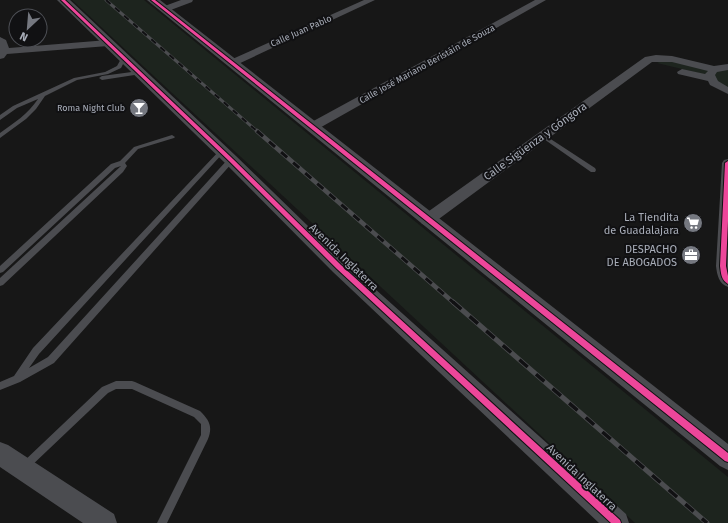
<svg xmlns="http://www.w3.org/2000/svg" width="728" height="523" font-family="'Fira Sans',sans-serif">
<style>
.green{fill:#1d241e}
.lines{fill:none;stroke-linecap:round;stroke-linejoin:round}
.service{fill:#4b4c50;fill-rule:evenodd}
.minor{fill:#4b4c50;fill-rule:evenodd}
.tertiary{fill:#4b4c50;fill-rule:evenodd}
.rail-far2-casing{stroke:#4b4c4f;stroke-width:3}
.rail-far1-casing{stroke:#4b4c4f;stroke-width:4.5}
.rail-casing{stroke:#4b4c4f;stroke-width:5}
.rail-far2{stroke:#111113;stroke-width:2;stroke-dasharray:6;stroke-linecap:butt}
.rail-far1{stroke:#111113;stroke-width:3;stroke-dasharray:8;stroke-linecap:butt}
.rail{stroke:#111113;stroke-width:3.5;stroke-dasharray:11;stroke-linecap:butt}
.cycleway-casing{stroke:#111113;stroke-width:2}
.cycleway{fill:#ed469a;fill-rule:evenodd}
.labels{text-anchor:middle;stroke-width:4;stroke-linejoin:round;paint-order:stroke}
.far-street-label{font-size:9px;fill:#a8adb8;stroke:#111113}
.far-poi-label{font-size:9px;fill:#a8adb8;stroke:#111113;text-anchor:end}
.street-label{font-size:11px;fill:#a8adb8;stroke:#111113}
.poi-label{font-size:11px;fill:#a8adb8;stroke:#111113;text-anchor:end}
</style>
<rect width="100%" height="100%" fill="#171717"/>
<!-- green -->
<path class="green" d="M72,0H144L728,477V523H635Z
M666,59L715,70L728,68V90L707,75L657,63Z"/>
<g class="lines">
<!-- service -->
<path class="service" d="M122,57L126,58L121,68L108,74L77,80L45,96L36,109L26,119L0,138V133C14,123 28,114 38,99L17,108L0,120V115L13,106L74,78L105,72L117,66Z
M139,71L141,72V74L102,80L99,78L102,76Z
M543,134L595,168L596,170L595,172H591L541,137V135Z
M172,135L175,137L174,138L138,149L125,163L127,166L123,172L3,285L0,286V278L121,166L115,168L3,272L0,273V266L111,164L120,161L134,147Z
M222,149L224,150V152L39,354L29,368L48,357L229,158H233L234,160L233,162L54,363L20,382L0,390V382L14,376L33,348L220,150Z
M116,381H132L135,382L200,411C209,420 213,426 208,439L167,523H157L201,435V424L194,417L132,389H116L108,393L28,469L25,471L22,469L20,466L22,463L102,387Z"/>
<!-- minor -->
<path class="minor" d="M181,0H193L192,2L168,11L165,12L161,9L162,7Z
M364,0H375L236,65L232,66L227,63L228,61Z
M535,0H546L316,130H308L306,127L308,124Z
M0,37L6,40L9,48L108,40L113,43L108,46L7,54L4,58L0,59Z
M656,55L672,56L714,66L728,64V70L717,72L715,75L718,81L728,87V94L710,85L708,81L678,74L677,72L682,69L705,74L708,71L672,62H652L432,224L427,225L422,224L420,220L422,216L645,57Z
M728,159V287C719,284 717,275 716,266L722,163L724,160Z"/>
<!-- tertiary -->
<path class="tertiary" d="M57,0H70L236,156L345,262L626,514L629,523H599L333,272L226,164Z
M147,0H160L728,444V470L720,466Z
M0,442L8,445L114,514L117,523H83L0,467Z"/>
<defs>
<path id="rail-far2" d="M106,0L258,132"/>
<path id="rail-far1" d="M257,131L454,303"/>
<path id="rail" d="M453,302L707,523"/>
</defs>
<!-- rail-far2 casing -->
<use href="#rail-far2" class="rail-far2-casing"/>
<!-- rail-far1 casing -->
<use href="#rail-far1" class="rail-far1-casing"/>
<!-- rail casing -->
<use href="#rail" class="rail-casing"/>
<!-- rail-far2 -->
<use href="#rail-far2" class="rail-far2"/>
<!-- rail-far1 -->
<use href="#rail-far1" class="rail-far1"/>
<!-- rail -->
<use href="#rail" class="rail"/>
<defs>
<path id="cycleway" d="M61,0H65L233,159L341,265L620,520L621,523H611L337,269L229,161Z
M151,0H155L728,453V462L725,461Z
M728,161V221L726,266L728,276V284C721,280 721,273 720,266L725,163Z"/>
</defs>
<!-- cycleway casing -->
<use href="#cycleway" class="cycleway-casing"/>
<!-- cycleway -->
<use href="#cycleway" class="cycleway"/>
</g>
<!-- icons -->
<defs>
<symbol id="bar-disc" viewBox="-11 -11 22 22"><circle r="9.5" fill="#757880" stroke="#111113"/><path d="M-6-5H6L.8 .8V4.5H3.5V6h-7V4.5H-.8V.8Z" fill="#fff"/></symbol>
<symbol id="supermarket-disc" viewBox="-11 -11 22 22"><circle r="9.5" fill="#757880" stroke="#111113"/><path d="M-6-5.5h2.5l.6 2H6L4.5 2H-2.5L-4.4-4H-6ZM-1.5 3.2a1.3 1.3 0 1 0 .1 0ZM3 3.2a1.3 1.3 0 1 0 .1 0Z" fill="#fff"/></symbol>
<symbol id="office-disc" viewBox="-11 -11 22 22"><circle r="9.5" fill="#757880" stroke="#111113"/><path d="M-6-3h4V-5.5h4V-3h4V5H-6ZM-1-4.5V-3h2v-1.5ZM-6 0V1H6V0Z" fill="#fff"/></symbol>
</defs>
<g fill-rule="evenodd">
<use href="#bar-disc" x="128" y="97" width="22" height="22"/>
<use href="#supermarket-disc" x="682" y="212" width="22" height="22"/>
<use href="#office-disc" x="680" y="244" width="22" height="22"/>
</g>
<g class="labels">
<!-- far-street labels -->
<g class="far-street-label">
<text transform="translate(301 31) rotate(-24)" y="3">Calle Juan Pablo</text>
<text transform="translate(427 64) rotate(-29)" y="3">Calle José Mariano Beristáin de Souza</text>
</g>
<!-- far-poi labels -->
<g class="far-poi-label">
<text x="125" y="111">Roma Night Club</text>
</g>
<!-- street labels -->
<g class="street-label">
<text transform="translate(535 141) rotate(-36)" y="4">Calle Sigüenza y Góngora</text>
<text transform="translate(344 257) rotate(44)" y="4">Avenida Inglaterra</text>
<text transform="translate(582 477) rotate(43)" y="4">Avenida Inglaterra</text>
</g>
<!-- poi labels -->
<g class="poi-label">
<text x="679" y="221">La Tiendita<tspan x="679" dy="13">de Guadalajara</tspan></text>
<text x="677" y="253">DESPACHO<tspan x="677" dy="13">DE ABOGADOS</tspan></text>
</g>
</g>
<!-- north arrow -->
<g transform="translate(28 28) rotate(206)"><circle r="19" fill="#111113" stroke="#4d4f55"/>
<path d="M0-3L7 15L0 10L-7 15Z" fill="#757880"/>
<text y="-6" font-size="11" font-weight="bold" text-anchor="middle" fill="#a8adb8">N</text>
</g>
</svg>
